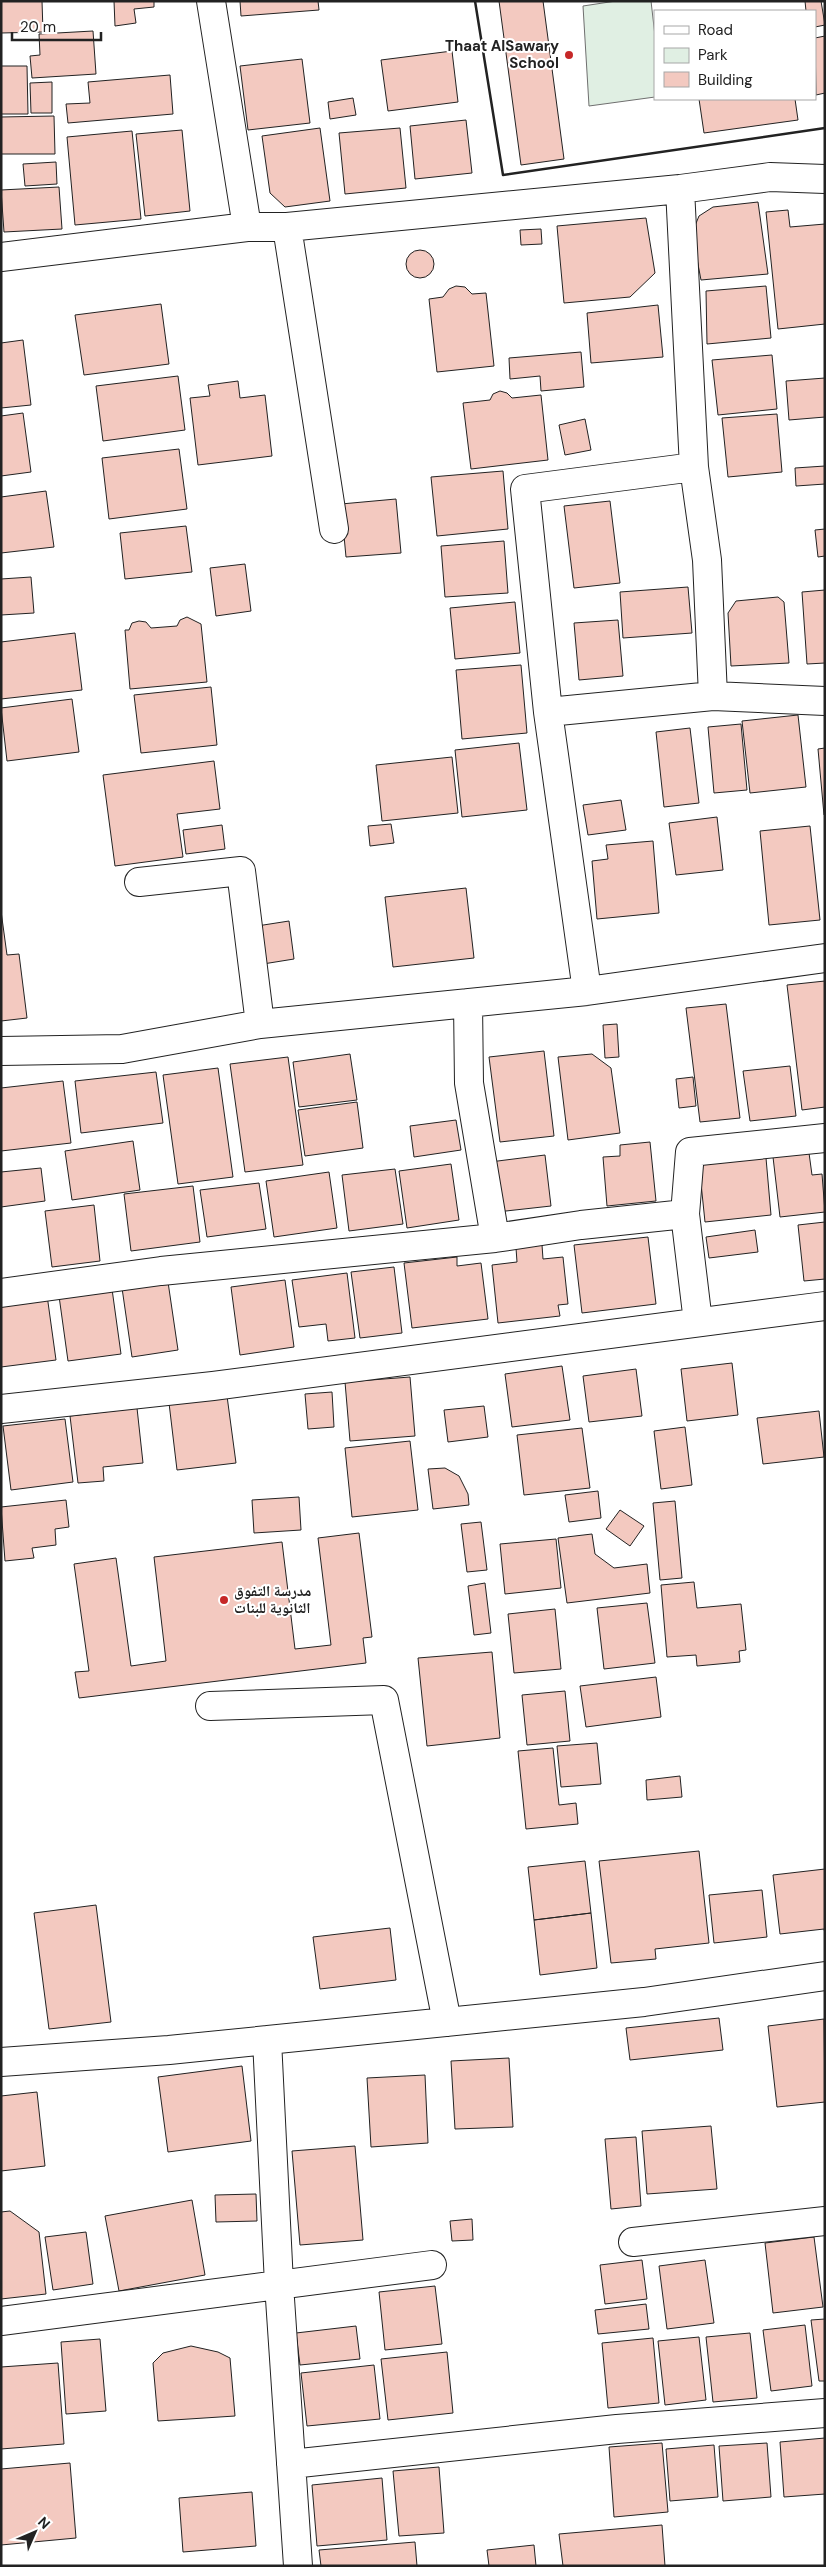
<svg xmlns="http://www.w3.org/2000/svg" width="826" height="2567" font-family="'DM Sans','Noto Naskh Arabic',sans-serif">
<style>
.green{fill:#e0efe3;stroke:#6f6f6f}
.building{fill:#f3c9c0;stroke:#222}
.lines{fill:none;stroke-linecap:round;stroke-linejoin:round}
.minor-casing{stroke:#222;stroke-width:30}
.minor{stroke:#fff;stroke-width:28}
.wall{stroke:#222;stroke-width:2.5}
.poi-dot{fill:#c62828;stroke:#fff;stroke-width:2}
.labels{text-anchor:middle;stroke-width:4;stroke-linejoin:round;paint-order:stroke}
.poi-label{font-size:15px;font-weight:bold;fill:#222;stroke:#fff;text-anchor:end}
</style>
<rect width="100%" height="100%" fill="#fff"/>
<!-- green -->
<path class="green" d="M616,1H651L655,36V97L589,106L583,6Z"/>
<!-- building -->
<path class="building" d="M1,1H42L43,32L1,33Z
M114,1H154V7L134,9L136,23L115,26Z
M240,1H318L319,10L241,16Z
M499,1H543L564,159L521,165Z
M805,1H821L825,25L815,27V11H806Z
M93,31L96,74L32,78L30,56L40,55L39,34Z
M825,36V93L816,95L815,38Z
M452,51L458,102L388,111L381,60Z
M302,59L310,123L248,130L240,66Z
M1,66H27L28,114H1Z
M170,75L173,114L68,123L66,104L90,103L88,82Z
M52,82V113H31L30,83Z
M353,98L356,115L330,119L328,102Z
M699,99H795L798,120L704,133Z
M54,116L55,154H1V117Z
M466,120L472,173L415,179L410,126Z
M320,128L330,201L285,207L270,193L262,136Z
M400,128L406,188L345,194L339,133Z
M182,130L190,211L145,216L136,134Z
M132,131L141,219L75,225L67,137Z
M56,162L57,184L25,186L23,164Z
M59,187L62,229L4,232L1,190Z
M758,202L768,274L701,280L692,233L699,216L713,207Z
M788,210L790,227L825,224V324L778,329L766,212Z
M646,218L655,273L630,297L564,303L557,226Z
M541,229L542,244L521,245L520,230Z
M406 264a14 14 0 1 1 28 0a14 14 0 1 1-28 0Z
M456,286L465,287L472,294L486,293L494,366L437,372L429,299L443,297L449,289Z
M766,286L771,338L707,344L706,291Z
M161,304L169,364L84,375L75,315Z
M658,305L663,357L591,363L587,313Z
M23,340L31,405L1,408V343Z
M581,352L584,387L541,391L540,376L510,379L509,358Z
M772,355L777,409L718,415L712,360Z
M178,376L185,430L103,441L96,386Z
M825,378V417L789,420L786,381Z
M238,381L240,398L265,395L272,456L198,465L190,398L210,396L208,385Z
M500,391L507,393L512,398L541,395L548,460L471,469L463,403L490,400L493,394Z
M23,413L31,472L1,476V416Z
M777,414L782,472L728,477L722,418Z
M585,419L591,450L565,455L559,425Z
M179,449L187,509L109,519L102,458Z
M825,466V484L796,486L795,468Z
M503,471L508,529L437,536L431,477Z
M46,491L54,547L1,553V497Z
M396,499L401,553L346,557L341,504Z
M610,501L620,583L574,588L564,506Z
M186,526L192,572L125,579L120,533Z
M825,529V556L818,557L815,530Z
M504,541L508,593L445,597L441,546Z
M245,564L251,611L216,616L210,568Z
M31,577L34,613L1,615V579Z
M688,587L692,633L623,638L620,592Z
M825,590V663L807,664L802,592Z
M778,597L784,602L789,663L731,666L728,613L736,601Z
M515,602L520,653L455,659L450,608Z
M187,617L201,624L207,682L130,689L125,630H129L132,623L139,621L146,622L151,628L177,626L180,620Z
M618,620L623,676L579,680L574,623Z
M75,633L82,690L1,699V642Z
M521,665L527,733L462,739L456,670Z
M211,687L217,745L141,753L134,695Z
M72,699L79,752L7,761L1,708Z
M798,715L806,787L750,793L742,721Z
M741,724L747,790L714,793L708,727Z
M690,728L699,803L664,807L656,732Z
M519,743L527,810L462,817L455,750Z
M825,748V814L824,815L818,749Z
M452,757L458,813L382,821L376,765Z
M214,761L220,809L177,814L183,857L115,866L103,775Z
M621,800L626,830L588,835L583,805Z
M717,817L723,870L676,875L669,823Z
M391,824L394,843L370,846L368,826Z
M222,825L225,849L186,854L183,830Z
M810,826L820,920L769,925L760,831Z
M653,841L659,913L597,919L592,861L608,859L606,845Z
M466,888L474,958L393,967L385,897Z
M1,911L7,955L19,954L27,1018L1,1021Z
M289,921L294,959L263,964L257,926Z
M825,981V1107L802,1110L787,985Z
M726,1004L740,1118L700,1122L686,1008Z
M617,1024L619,1057L605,1058L603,1025Z
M544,1051L554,1136L500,1142L489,1057Z
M350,1054L357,1100L299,1107L293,1062Z
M592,1054L611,1068L620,1133L568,1140L558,1057Z
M288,1057L303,1165L245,1172L230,1064Z
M790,1066L796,1116L750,1121L743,1071Z
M218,1068L233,1177L178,1184L163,1075Z
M156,1072L163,1123L81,1133L75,1081Z
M693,1077L696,1106L679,1108L676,1079Z
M63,1081L71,1143L1,1151V1088Z
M357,1102L363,1148L305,1156L298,1110Z
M456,1120L461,1150L414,1157L410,1126Z
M133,1141L140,1190L72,1200L65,1151Z
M650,1142L656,1201L607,1206L603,1157L620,1156V1145Z
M755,1152L756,1159L766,1158L771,1215L705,1222L699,1164Z
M809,1153L812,1175L822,1174L825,1212L780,1217L773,1157Z
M545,1155L551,1206L497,1212L490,1162Z
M451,1164L459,1220L407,1228L399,1171Z
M41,1168L45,1201L1,1207V1172Z
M395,1169L403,1224L349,1231L342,1175Z
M329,1172L337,1228L274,1237L266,1181Z
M259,1183L266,1229L207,1237L200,1190Z
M193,1186L200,1242L131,1251L124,1194Z
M94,1205L100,1261L52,1267L45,1211Z
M825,1222V1279L804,1281L798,1225Z
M755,1230L758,1252L709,1258L706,1237Z
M648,1237L656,1304L582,1313L574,1245Z
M542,1245L543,1259L563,1257L568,1304L558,1305L560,1316L498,1323L492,1265L517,1262L516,1248Z
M457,1257V1266L481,1263L488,1319L412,1328L404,1263Z
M394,1267L402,1333L360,1338L351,1272Z
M347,1273L355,1338L328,1341L326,1324L299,1327L292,1280Z
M285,1280L294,1347L240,1355L231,1287Z
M168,1282L178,1350L132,1357L122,1288Z
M112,1289L121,1354L68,1361L59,1296Z
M47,1295L56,1360L1,1367V1302Z
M732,1363L738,1415L687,1421L681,1369Z
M562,1366L570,1420L512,1427L505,1374Z
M636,1369L642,1416L589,1422L583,1376Z
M410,1377L415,1436L350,1441L345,1382Z
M332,1392L334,1427L308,1429L305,1394Z
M227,1396L236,1463L177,1470L169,1403Z
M484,1406L488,1437L448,1442L444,1410Z
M137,1408L143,1463L103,1467L104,1481L78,1483L70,1416Z
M819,1411L824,1457L763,1464L757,1418Z
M65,1419L73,1482L11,1490L3,1426Z
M685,1427L692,1485L661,1489L654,1431Z
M582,1428L590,1488L524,1495L517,1435Z
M410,1441L418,1510L352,1517L345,1448Z
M445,1468L459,1476L468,1494L469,1505L433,1509L428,1469Z
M598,1491L601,1518L569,1522L565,1495Z
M299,1497L301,1530L254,1533L252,1500Z
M66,1500L69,1527L55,1529L56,1545L32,1548L34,1558L5,1561L1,1507Z
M675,1501L682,1578L660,1580L653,1503Z
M620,1510L644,1526L630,1546L606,1529Z
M481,1522L487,1570L467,1572L461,1524Z
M359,1533L372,1637L363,1638L366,1663L79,1698L75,1672L89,1671L74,1564L116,1558L131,1666L166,1661L154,1557L282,1542L295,1649L331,1645L318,1538Z
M592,1534L595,1554L614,1568L647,1564L650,1593L567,1603L558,1538Z
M556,1539L561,1588L505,1594L500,1544Z
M694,1582L697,1608L741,1604L746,1650L739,1651L740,1662L697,1666L696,1655L667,1657L661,1585Z
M485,1583L491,1633L474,1635L468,1586Z
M647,1603L655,1663L604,1669L597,1608Z
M555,1609L561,1669L514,1673L508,1614Z
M492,1652L500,1738L427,1746L418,1658Z
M656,1677L661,1717L586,1727L580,1686Z
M565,1691L570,1741L527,1745L522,1695Z
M597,1743L601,1784L561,1787L557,1746Z
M553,1748L559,1805L576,1803L578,1824L526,1829L518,1751Z
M680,1776L682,1797L647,1800L646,1780Z
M699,1851L709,1943L655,1949L656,1959L611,1963L599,1861Z
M585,1861L591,1913L534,1920L528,1867Z
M825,1869V1934L824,1929L780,1934L773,1875Z
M762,1890L767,1937L714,1943L709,1895Z
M96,1905L111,2022L49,2029L34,1913Z
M591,1913L597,1968L540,1975L534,1920Z
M390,1928L396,1980L320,1989L313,1937Z
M719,2018L723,2050L630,2060L626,2028Z
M824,2019L825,2102L777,2107L768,2026Z
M509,2058L513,2127L455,2129L451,2061Z
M242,2066L251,2141L168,2152L158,2077Z
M425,2075L428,2143L371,2147L367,2078Z
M37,2092L45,2166L1,2171V2096Z
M711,2126L717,2189L647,2194L642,2131Z
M636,2137L641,2206L611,2209L605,2139Z
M355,2146L363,2240L300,2245L292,2151Z
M256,2194L257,2221L216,2222L215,2195Z
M192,2200L205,2275L119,2291L105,2216Z
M10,2211L39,2232L46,2294L1,2299V2212Z
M472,2219L473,2240L452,2241L450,2221Z
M86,2232L93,2284L53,2290L45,2237Z
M814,2237L823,2307L773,2313L765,2243Z
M642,2260L647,2299L605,2304L600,2265Z
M705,2260L714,2323L667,2329L659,2266Z
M435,2286L442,2344L385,2350L379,2292Z
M646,2304L649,2329L598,2334L595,2310Z
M825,2319V2381H819L811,2320Z
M805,2325L812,2386L771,2391L763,2330Z
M356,2326L360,2359L300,2365L296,2333Z
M750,2333L757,2398L713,2402L706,2337Z
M699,2337L706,2400L665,2405L658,2341Z
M653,2338L659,2403L608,2408L602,2343Z
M100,2339L106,2411L66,2414L61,2342Z
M191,2346L218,2352L230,2358L235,2416L158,2421L153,2363L163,2353Z
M447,2352L453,2413L388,2420L381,2359Z
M58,2363L64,2444L1,2449V2367Z
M374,2365L380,2419L307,2426L301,2373Z
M825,2438V2494L784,2497L780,2442Z
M662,2443L668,2512L614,2517L609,2447Z
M767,2443L771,2497L723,2501L719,2446Z
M714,2445L718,2497L670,2501L666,2449Z
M70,2463L76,2538L1,2545V2469Z
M439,2467L444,2533L399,2536L393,2471Z
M382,2478L387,2540L317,2546L312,2485Z
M252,2492L256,2546L183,2552L179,2498Z
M662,2525L665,2566H563L559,2534Z
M415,2542L417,2566H321L319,2550Z
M534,2545L536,2566H489L487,2550Z"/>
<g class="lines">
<defs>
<path id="minor" d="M211,1L247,227
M680,189L694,467L707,560L713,696
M287,227L334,529
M1,257L247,227H287L680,189L770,177L825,179
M548,712L713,696L825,701
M139,882L241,871L260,1024
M587,991L548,712L525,489L694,467
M468,1003L469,1083L495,1238
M1,1051L122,1049L260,1024L587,991L825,958
M1,1293L161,1271L495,1238L581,1225L685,1214
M698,1322L685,1214L690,1152L825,1138
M1,1409L213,1386L825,1306
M210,1706L384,1700L447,2022
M267,2040L279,2284L298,2566
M1,2062L169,2050L644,2002L825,1976
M633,2242L825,2221
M1,2321L432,2265
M291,2464L617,2429L825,2413"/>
</defs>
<!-- minor casing -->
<use href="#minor" class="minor-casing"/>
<!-- minor -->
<use href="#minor" class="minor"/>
<!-- wall -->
<path class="wall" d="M475,1L503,175L825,128"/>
</g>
<!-- markers -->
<g class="poi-dot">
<circle cx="569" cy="55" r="5"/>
<circle cx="224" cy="1600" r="5"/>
</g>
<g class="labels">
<!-- poi labels -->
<g class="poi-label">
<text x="559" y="51">Thaat AlSawary<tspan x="559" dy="17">School</tspan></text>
<text x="234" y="1596" text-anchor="start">مدرسة التفوق<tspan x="234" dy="17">الثانوية للبنات</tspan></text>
</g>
</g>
<!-- border -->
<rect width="826" height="2567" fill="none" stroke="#222222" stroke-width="5"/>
<!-- legend -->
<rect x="654" y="10" width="162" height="90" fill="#ffffff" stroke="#a7a7a7"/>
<rect x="664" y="26" width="25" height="8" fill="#ffffff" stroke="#a7a7a7"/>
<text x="698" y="35" font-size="15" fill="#222222">Road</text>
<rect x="664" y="48" width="25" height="15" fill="#e0efe3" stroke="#a7a7a7"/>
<text x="698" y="60" font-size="15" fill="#222222">Park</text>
<rect x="664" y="72" width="25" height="15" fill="#f3c9c0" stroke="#a7a7a7"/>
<text x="698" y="85" font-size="15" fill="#222222">Building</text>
<!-- north arrow -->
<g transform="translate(35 2532) rotate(45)" stroke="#ffffff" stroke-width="4" paint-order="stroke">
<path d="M0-4L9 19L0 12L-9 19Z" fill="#222222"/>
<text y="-8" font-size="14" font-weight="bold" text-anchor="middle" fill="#222222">N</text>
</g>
<!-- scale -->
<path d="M12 32v8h89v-8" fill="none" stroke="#222222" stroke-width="2.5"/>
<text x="20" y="32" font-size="15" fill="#222222" stroke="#ffffff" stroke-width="4" paint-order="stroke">20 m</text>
</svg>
